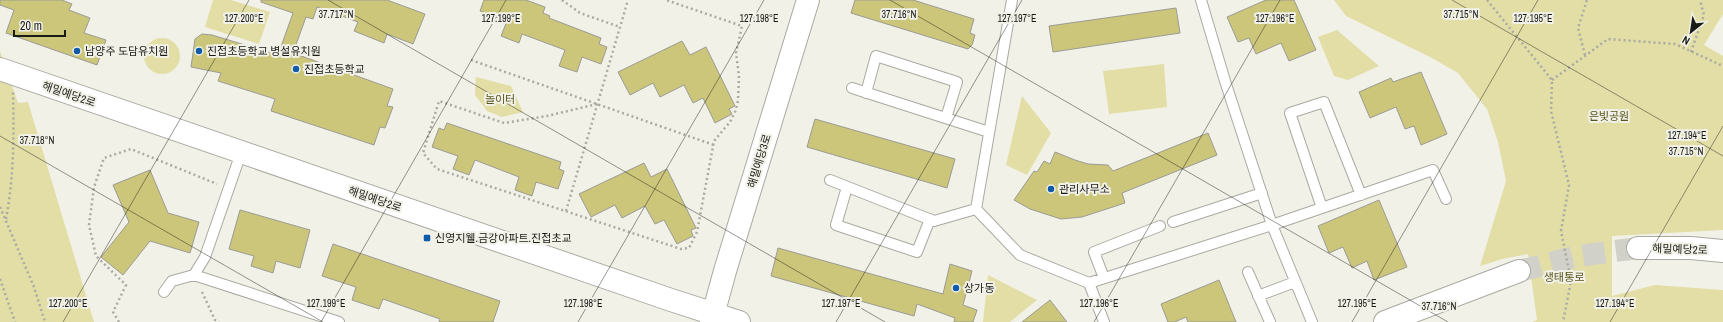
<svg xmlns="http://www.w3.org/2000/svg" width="1723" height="322" font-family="'Archivo Narrow','Noto Sans KR',sans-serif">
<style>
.green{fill:#e2dea6}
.building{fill:#ccc67b;stroke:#9c9b94}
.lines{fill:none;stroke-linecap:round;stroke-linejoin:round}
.secondary-tunnel{stroke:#d1d1c9;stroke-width:22;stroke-dasharray:22 11;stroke-linecap:butt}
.lane-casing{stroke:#aaaaa2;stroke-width:12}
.secondary-casing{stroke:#aaaaa2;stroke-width:24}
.path{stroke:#aaaaa3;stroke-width:2.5;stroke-dasharray:2 3;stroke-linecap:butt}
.lane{stroke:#fff;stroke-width:10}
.secondary{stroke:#fff;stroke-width:22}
.ticks{fill:none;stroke:#1a1a17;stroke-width:1;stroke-opacity:0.45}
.poi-dot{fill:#0f5baa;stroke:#f1f1e8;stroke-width:1.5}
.labels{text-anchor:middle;stroke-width:4;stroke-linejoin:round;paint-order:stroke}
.poi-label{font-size:11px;fill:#1a1a17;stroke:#f1f1e8;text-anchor:start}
.street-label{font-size:11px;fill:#1a1a17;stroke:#f1f1e8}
.park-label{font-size:11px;fill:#5a551d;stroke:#f1f1e8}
.ticks-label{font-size:10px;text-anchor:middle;fill:#1a1a17;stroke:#f1f1e8;stroke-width:4;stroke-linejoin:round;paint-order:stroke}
</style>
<rect width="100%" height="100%" fill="#f1f1e8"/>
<!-- green -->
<path class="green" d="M213,0H231L270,12L259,44L205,27Z
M1334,0H1723V14L1704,45L1723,56V230L1612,236V296L1655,285L1723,290V322H1532L1537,320L1528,254L1502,259L1480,266L1506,181L1498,142L1487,109L1458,73L1432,58L1346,16Z
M1337,30L1379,66L1348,80L1334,76L1318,37Z
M144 56a18 18 0 1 1 36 0a18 18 0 1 1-36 0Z
M0,51L18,103L28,102L94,322H0Z
M1164,64L1167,107L1109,114L1103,71Z
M476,77L511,86L523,112L502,117L487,111L475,95Z
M1022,96L1051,133L1027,175L1006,165Z
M988,275L1037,300L1010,322H983Z"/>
<!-- building -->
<path class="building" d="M0,0H62L72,4L69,10L90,18L84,33L106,40L97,65L6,33L14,10L0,5Z
M261,0H387L425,14L413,44L387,34L384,43L354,31L358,22L317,7L313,19L306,17L293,53L393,89L387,106L393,107L385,128L380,127L374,145L271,111L275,99L218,81L221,73L191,67L195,39L202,34L212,35L278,55L293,13L261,2Z
M484,0H526L545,7L543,13L550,16L549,18L601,38L599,44L607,47L601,64L582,57L577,72L559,66L565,50L522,34L519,43L501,36L507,21L480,11Z
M855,0H913L974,19L970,33L975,35L972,45L968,49L851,13Z
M1266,0H1294L1316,50L1289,61L1281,43L1256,54L1249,38L1238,42L1227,17Z
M1176,8L1180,33L1053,52L1049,26Z
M682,41L690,55L706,47L735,106L729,109L732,114L715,123L703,98L693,103L684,85L660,97L653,83L630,95L618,72Z
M1421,72L1447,134L1421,145L1414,126L1405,129L1396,107L1370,118L1359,92L1391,78L1393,82Z
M815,119L955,159L947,188L807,147Z
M447,123L561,162L559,169L564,171L558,189L536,182L532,196L515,190L519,177L475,160L469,175L453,169L458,156L432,147L439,128L444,130Z
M1208,133L1217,155L1122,193L1125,203L1082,217L1061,219L1030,209L1014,200L1034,171L1037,172L1044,161L1050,164L1055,152L1075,160L1088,164L1108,165L1113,171Z
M644,163L651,177L667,169L696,228L691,230L693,236L677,244L664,220L655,224L645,206L622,218L615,205L591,217L579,194Z
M150,170L168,213L199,222L190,253L150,241L123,275L101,257L129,222L113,185Z
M1379,200L1407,267L1374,280L1367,261L1352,268L1343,247L1329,253L1318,226Z
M240,210L310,230L300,268L276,261L273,273L251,266L254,256L229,249Z
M333,244L500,301L493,322H439L440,319L383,299L379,309L352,300L356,287L322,276Z
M778,248L943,294L950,264L972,271L963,305L977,310L973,322H954L955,318L917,304L914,316L771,276Z
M1219,280L1236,322H1188L1186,317L1175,322H1168L1161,304Z
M1050,300L1067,322H1022Z"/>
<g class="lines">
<!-- secondary-tunnel -->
<path class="secondary-tunnel" d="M1519,271L1578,256L1638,248"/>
<defs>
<path id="lane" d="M1012,0L976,209L1020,255L1089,283L1272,225L1225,81L1201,0
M852,88L989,132
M866,93L876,56L957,82L946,118
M830,180L934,221L976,209
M847,187L836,225L917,252L930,219
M1322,208L1290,113L1324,102L1361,195
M1173,222L1262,193
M1248,272L1270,322
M194,275L339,322
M1104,278L1094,252L1160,226
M1089,283L1104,322
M164,292L172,281L194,275L205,257L241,153
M1258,296L1295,282
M1312,322L1272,225L1433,170L1446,199"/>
<path id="secondary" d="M0,69L671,300L739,322
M1638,248H1691L1723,251
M711,322L725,271L808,0
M1385,322L1519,271"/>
</defs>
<!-- lane casing -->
<use href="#lane" class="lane-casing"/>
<!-- secondary casing -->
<use href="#secondary" class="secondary-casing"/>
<!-- path -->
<path class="path" d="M562,0L580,13L620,27
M1487,0L1552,80L1551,111L1569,185L1561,231L1571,281L1563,322
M1691,52L1704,15L1700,0
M1585,55L1578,28L1587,0
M471,60L714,145
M1552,80L1608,39L1675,44L1723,66
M597,104L547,116L504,123L439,101L423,153L437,169L681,249L689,248L697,232L714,141L730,122L736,110L738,100L739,76L736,53L742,26L666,0
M0,207L34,287L45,322
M566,211L628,0
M6,219C14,177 14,135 13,92
M0,279L15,322
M202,292L215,320L219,322
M119,322L113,312L126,285L96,256L89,225L94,187L104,158L131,149L217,184"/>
<!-- lane -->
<use href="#lane" class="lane"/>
<!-- secondary -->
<use href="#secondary" class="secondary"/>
</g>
<!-- ticks -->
<path class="ticks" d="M328,0L885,322M890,0L1448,322M1452,0L1723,156M0,136L323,322M63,322L249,0M321,322L506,0M578,322L764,0M836,322L1022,0M1094,322L1280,0M1352,322L1538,0M1610,322L1723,126"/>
<!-- markers -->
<g class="poi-dot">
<circle cx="77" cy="51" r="4"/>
<circle cx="199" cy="51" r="4"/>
<circle cx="296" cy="69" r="4"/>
<circle cx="1051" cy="189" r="4"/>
<rect x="423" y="234" width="8" height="8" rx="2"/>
<circle cx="956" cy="288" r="4"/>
</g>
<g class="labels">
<!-- poi labels -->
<g class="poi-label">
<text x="85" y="55">남양주 도담유치원</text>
<text x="207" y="55">진접초등학교 병설유치원</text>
<text x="304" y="73">진접초등학교</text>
<text x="1059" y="193">관리사무소</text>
<text x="435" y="242">신영지웰.금강아파트.진접초교</text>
<text x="964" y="292">상가동</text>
</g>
<!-- street labels -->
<g class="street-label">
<text transform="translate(69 94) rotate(19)" y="4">해밀예당2로</text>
<text transform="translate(759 161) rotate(-73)" y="4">해밀예당3로</text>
<text transform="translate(375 199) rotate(19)" y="4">해밀예당2로</text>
<text transform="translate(1680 249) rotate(2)" y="4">해밀예당2로</text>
</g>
<!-- park labels -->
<g class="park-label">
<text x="500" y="103">놀이터</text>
<text x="1609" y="120">은빛공원</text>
<text x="1564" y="281">생태통로</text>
</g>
</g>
<g class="ticks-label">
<text x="336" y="18">37.717°N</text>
<text x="899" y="18">37.716°N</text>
<text x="1461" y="18">37.715°N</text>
<text x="244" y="22">127.200°E</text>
<text x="501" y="22">127.199°E</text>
<text x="1017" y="22">127.197°E</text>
<text x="1275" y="22">127.196°E</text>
<text x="759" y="22">127.198°E</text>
<text x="1533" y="22">127.195°E</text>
<text x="1687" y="139">127.194°E</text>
<text x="37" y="144">37.718°N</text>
<text x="1686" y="155">37.715°N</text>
<text x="68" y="307">127.200°E</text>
<text x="326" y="307">127.199°E</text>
<text x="583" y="307">127.198°E</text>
<text x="841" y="307">127.197°E</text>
<text x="1099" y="307">127.196°E</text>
<text x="1357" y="307">127.195°E</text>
<text x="1615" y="307">127.194°E</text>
<text x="1439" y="310">37.716°N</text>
</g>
<!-- north arrow -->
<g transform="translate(1691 32) rotate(210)" stroke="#f1f1e8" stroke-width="3" paint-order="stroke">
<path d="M0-3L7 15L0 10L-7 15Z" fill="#1a1a17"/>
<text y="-6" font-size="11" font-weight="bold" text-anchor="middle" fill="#1a1a17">N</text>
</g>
<!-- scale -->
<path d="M14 30v6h51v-6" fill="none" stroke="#1a1a17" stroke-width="2"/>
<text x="20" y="30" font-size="12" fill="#1a1a17" stroke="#f1f1e8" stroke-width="3" paint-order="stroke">20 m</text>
</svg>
